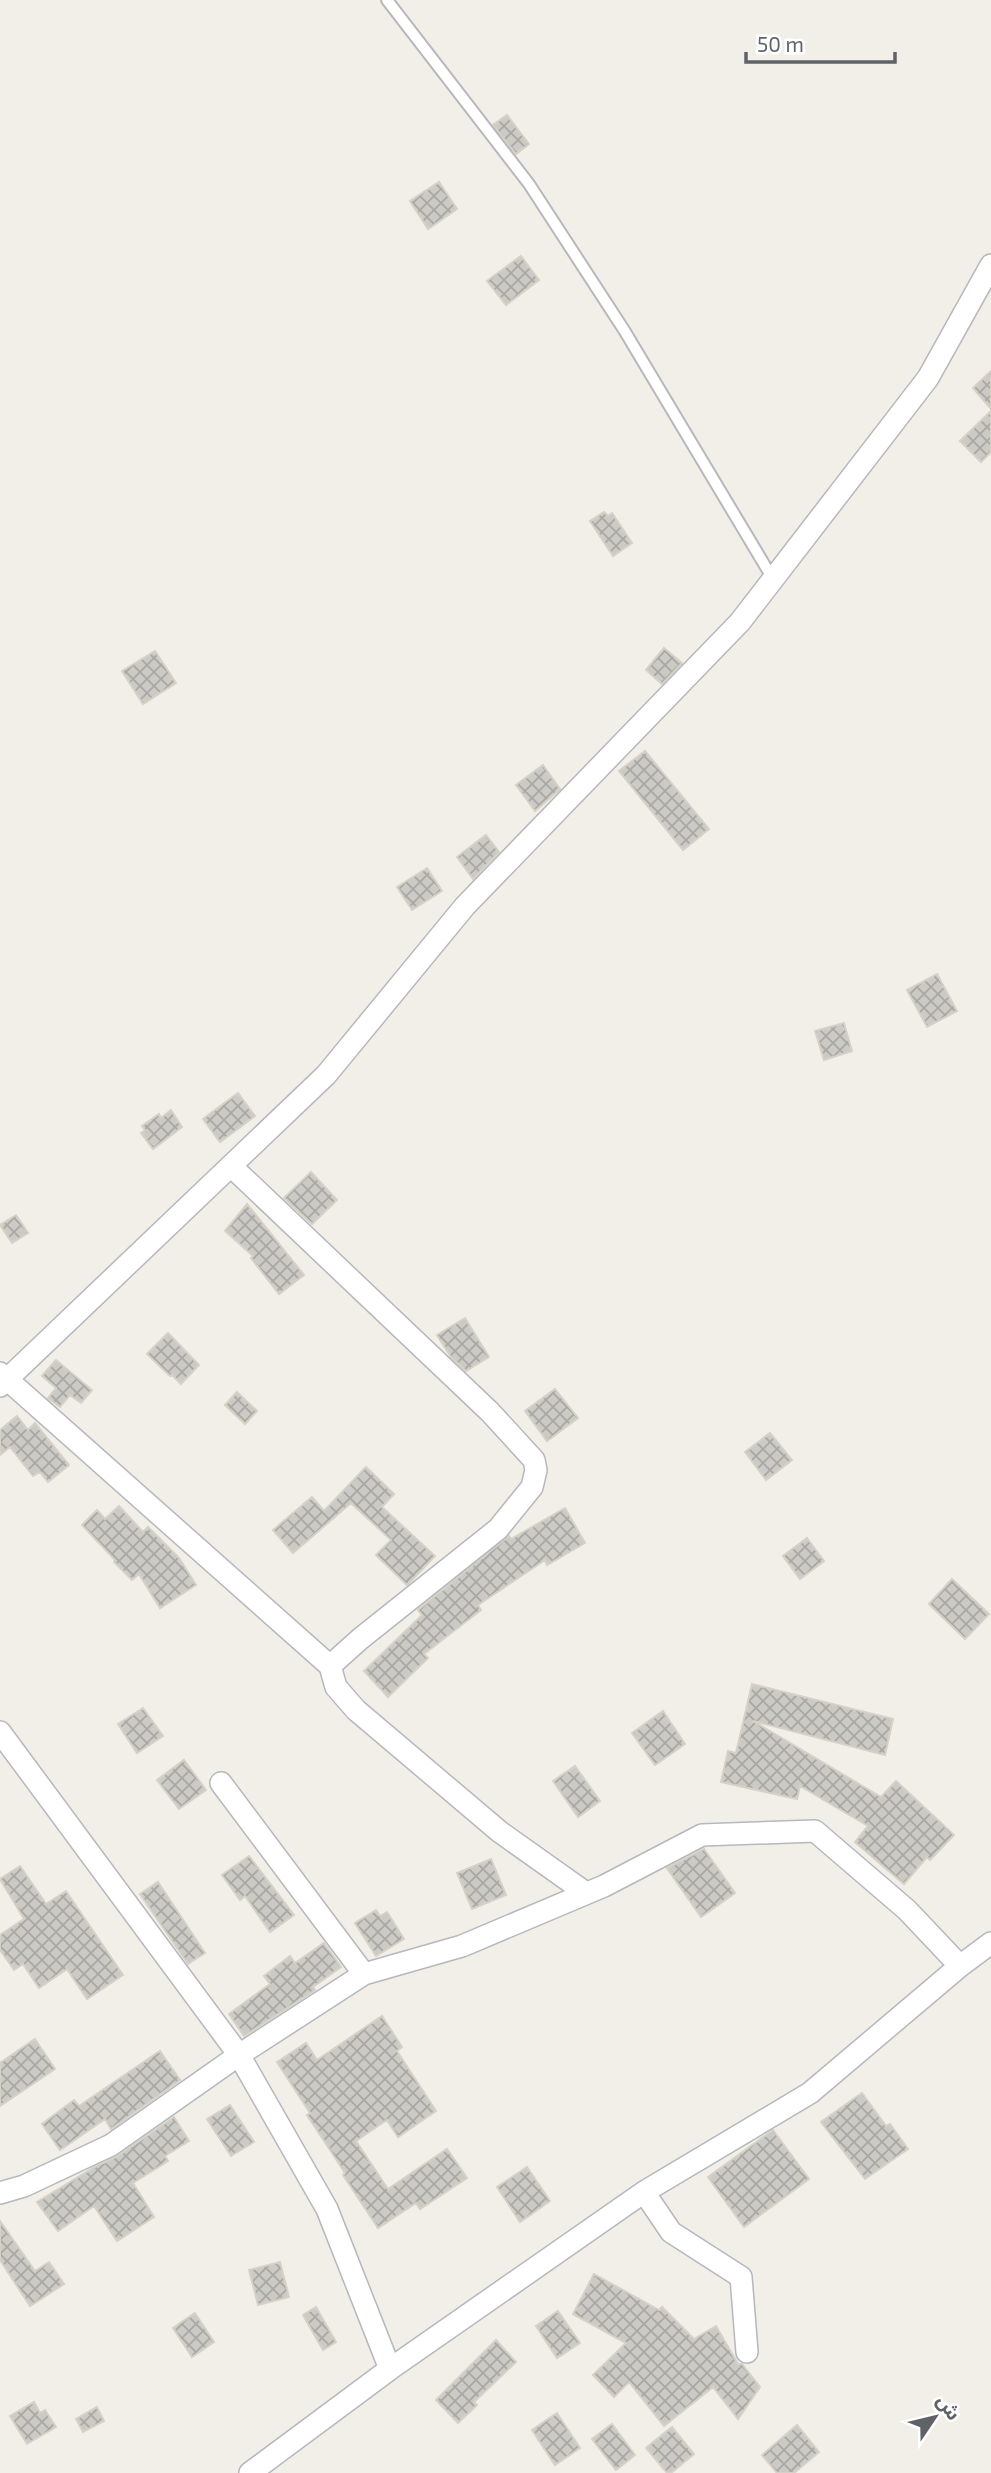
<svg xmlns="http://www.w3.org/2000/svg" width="991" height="2473" font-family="'Exo 2','Noto Sans Arabic',sans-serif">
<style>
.building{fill:url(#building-cross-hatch);stroke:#d6d1c6;stroke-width:2}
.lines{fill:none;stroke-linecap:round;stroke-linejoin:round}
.lane-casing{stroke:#b5b8bc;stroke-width:14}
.street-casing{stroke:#b5b8bc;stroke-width:24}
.lane{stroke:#fff;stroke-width:10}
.street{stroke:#fff;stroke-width:21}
</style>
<defs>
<pattern id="building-cross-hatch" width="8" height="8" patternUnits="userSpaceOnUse" patternTransform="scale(1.75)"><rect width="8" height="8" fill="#cccac5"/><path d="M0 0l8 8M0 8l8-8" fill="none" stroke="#a9a8a4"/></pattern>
</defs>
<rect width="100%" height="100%" fill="#f1efe8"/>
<!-- building -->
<path class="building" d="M507,115L529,144L516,154L493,125Z
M439,182L457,209L428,229L410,201Z
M521,256L539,280L506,305L487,281Z
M991,371V409L973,388Z
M991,411V452L981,462L960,441Z
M604,512L608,516L612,513L632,543L613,556L590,521Z
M664,648L682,663L662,684L646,670Z
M155,651L176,683L143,704L122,671Z
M645,751L709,829L683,850L619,771Z
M543,765L560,789L535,811L516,785Z
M486,835L499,852L473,879L457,857Z
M427,868L442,891L412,910L397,887Z
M937,974L957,1011L927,1027L907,990Z
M844,1023L852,1051L824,1060L815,1031Z
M238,1093L255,1116L220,1142L203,1119Z
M171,1110L182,1127L153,1149L141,1133L145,1130L142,1126L159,1114L161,1118Z
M311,1172L337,1200L312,1224L284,1198Z
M247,1204L304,1275L279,1294L251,1258L253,1256L225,1231Z
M16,1215L28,1233L12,1243L0,1225Z
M465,1318L489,1357L466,1371L451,1357L437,1335Z
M168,1333L199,1365L181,1384L172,1375L170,1376L147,1354Z
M56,1360L92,1390L81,1403L70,1395L60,1407L48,1398L56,1388L42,1376Z
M555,1389L578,1418L547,1441L525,1411Z
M237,1392L257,1411L245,1424L225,1405Z
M17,1416L28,1430L35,1423L69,1465L48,1482L40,1472L33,1476L10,1447L0,1455V1430Z
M770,1433L792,1460L766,1480L745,1452Z
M366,1467L394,1494L382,1507L435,1556L407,1585L376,1555L391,1540L351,1503L293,1553L273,1530L312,1497L324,1511Z
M119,1506L143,1532L148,1527L179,1558L196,1585L160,1608L139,1574L132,1580L114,1562L115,1560L82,1525L97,1510L105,1519Z
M565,1508L585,1543L547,1565L545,1560L478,1605L481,1610L424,1654L428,1658L388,1697L364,1671L422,1615L418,1610L509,1536L511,1539Z
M807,1538L824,1561L800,1579L783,1556Z
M952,1579L989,1614L965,1639L929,1604Z
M752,1684L893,1719L885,1755L753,1721L881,1797L896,1781L954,1835L930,1860L927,1857L904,1884L855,1842L868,1826L800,1786L797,1799L721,1782L728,1751L736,1753Z
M143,1708L163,1736L137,1753L118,1724Z
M663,1711L685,1744L655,1765L632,1733Z
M184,1760L206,1790L179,1809L157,1780Z
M575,1766L600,1801L578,1817L553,1781Z
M704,1849L735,1893L701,1917L667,1868Z
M249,1856L294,1915L270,1932L245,1896L240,1900L222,1875Z
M491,1859L506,1895L472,1909L457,1873Z
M20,1866L46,1904L66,1891L123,1975L87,1999L67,1969L39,1988L23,1964L14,1970L0,1950V1935L24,1919L0,1879Z
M158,1882L205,1953L188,1964L140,1894Z
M376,1910L380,1916L387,1912L404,1939L376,1956L355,1923Z
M324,1943L341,1967L313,1987L315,1990L244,2036L229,2014L270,1984L264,1976L290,1956L295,1963Z
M382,2016L402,2047L397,2051L436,2111L398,2137L387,2120L356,2141L388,2189L447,2149L467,2178L420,2209L416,2203L378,2228L343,2175L345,2173L307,2115L310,2113L277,2062L306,2043L317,2060Z
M35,2039L55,2069L0,2106V2063Z
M160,2051L180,2080L111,2129L105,2119L60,2150L42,2124L74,2100L79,2106Z
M862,2093L886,2126L890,2124L908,2149L865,2179L821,2122Z
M230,2105L254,2142L231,2156L207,2119Z
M174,2117L189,2141L165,2156L168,2161L133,2183L154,2217L117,2241L94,2206L58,2231L37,2202L95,2167L118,2156Z
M773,2130L809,2179L744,2227L708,2177Z
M527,2167L550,2201L520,2222L497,2187Z
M0,2221L35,2271L49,2262L64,2284L30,2306L0,2260Z
M280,2262L289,2297L258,2305L249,2270Z
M594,2274L659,2310L662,2307L694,2339L716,2326L738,2364H742L760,2387L738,2419L713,2387L664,2426L629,2382L614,2397L593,2375L626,2343L573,2314Z
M316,2307L336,2342L323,2350L303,2315Z
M558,2311L580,2343L557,2358L536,2326Z
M195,2313L214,2342L192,2357L173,2328Z
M496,2340L516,2362L474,2402L477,2405L458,2423L436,2400Z
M34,2402L40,2413L45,2410L56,2427L27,2444L10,2416Z
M97,2407L104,2421L83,2432L76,2419Z
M557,2413L580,2448L555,2465L532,2430Z
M612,2424L635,2455L616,2470L592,2439Z
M797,2425L819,2452L794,2473H777L762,2455Z
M672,2427L694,2454L671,2473H667L646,2448Z"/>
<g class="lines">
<defs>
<path id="lane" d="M387,0L529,184L624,330L773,579"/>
<path id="street" d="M0,1373L330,1666L360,1639L498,1529L532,1487L536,1470L534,1460L490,1412L231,1166
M0,1386L326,1075L465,906L740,622L928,378L991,265
M330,1666L336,1687L356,1710L500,1832L586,1893
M0,1732L239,2055L327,2209L390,2369
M221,1783L364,1974
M644,2192L671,2232L741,2277L747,2352
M0,2193L24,2186L111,2145L239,2055L364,1974L462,1946L604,1886L702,1835L815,1831L907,1910L960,1966
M250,2473L390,2369L644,2192L810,2093L960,1966L991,1943"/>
</defs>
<!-- lane casing -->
<use href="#lane" class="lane-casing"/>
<!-- street casing -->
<use href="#street" class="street-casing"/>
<!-- lane -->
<use href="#lane" class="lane"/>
<!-- street -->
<use href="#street" class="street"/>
</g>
<!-- north arrow -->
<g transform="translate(935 2417) rotate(55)" stroke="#ffffff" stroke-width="5" paint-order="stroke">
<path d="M0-5L12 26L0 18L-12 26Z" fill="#5f6368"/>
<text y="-10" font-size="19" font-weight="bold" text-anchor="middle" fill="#5f6368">ش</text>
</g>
<!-- scale -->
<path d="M746 52v10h149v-10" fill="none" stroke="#5f6368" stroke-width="3.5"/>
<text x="757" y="52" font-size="21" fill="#5f6368" stroke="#ffffff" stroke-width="5" paint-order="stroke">50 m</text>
</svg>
